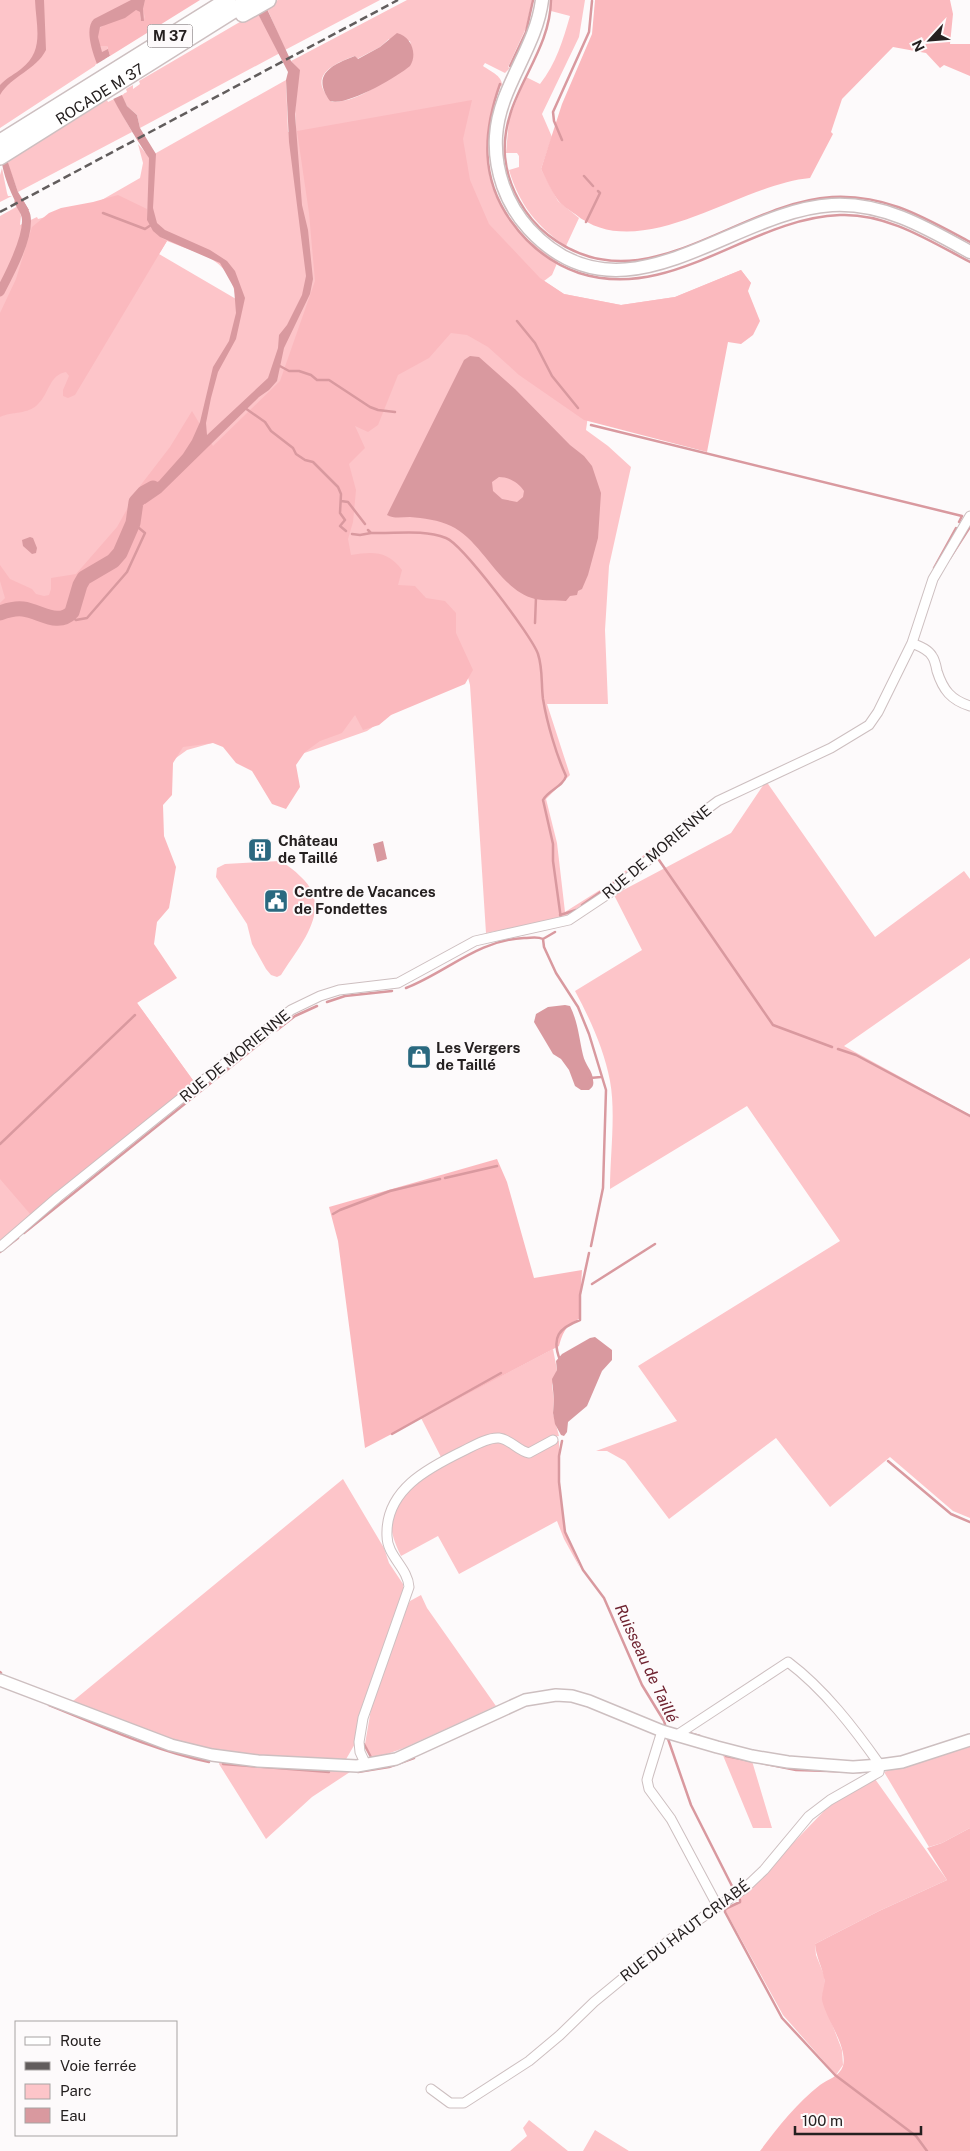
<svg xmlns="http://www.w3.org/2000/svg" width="970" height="2151" font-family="'Public Sans',sans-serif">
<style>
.green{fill:#fdc5c9;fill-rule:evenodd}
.forest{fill:#fbb9be}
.water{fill:#d9999f;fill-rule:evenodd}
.pier{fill:#fdfafb}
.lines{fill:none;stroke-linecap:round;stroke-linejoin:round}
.stream{stroke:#d9999f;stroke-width:2.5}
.canal{stroke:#d9999f;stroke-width:9}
.river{stroke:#d9999f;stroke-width:15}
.minor-casing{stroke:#cdbfc0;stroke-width:11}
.tertiary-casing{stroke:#cdbfc0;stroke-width:14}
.secondary-casing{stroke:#cdbfc0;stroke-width:15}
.trunk-casing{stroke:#cdbfc0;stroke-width:18}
.minor{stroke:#fff;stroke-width:9}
.tertiary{stroke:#fff;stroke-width:11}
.secondary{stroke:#fff;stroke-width:12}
.trunk{stroke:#fff;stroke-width:15}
.rail{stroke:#625d5d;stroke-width:2.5;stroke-dasharray:8 4;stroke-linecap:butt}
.labels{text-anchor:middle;stroke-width:4;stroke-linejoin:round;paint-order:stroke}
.shield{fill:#fdfafb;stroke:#666162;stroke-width:1}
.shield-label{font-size:14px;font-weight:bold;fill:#252020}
.street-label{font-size:15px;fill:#252020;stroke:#fdfafb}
.poi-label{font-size:15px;font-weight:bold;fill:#252020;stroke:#fdfafb;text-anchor:start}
.water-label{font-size:16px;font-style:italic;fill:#6f2330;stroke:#fdfafb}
</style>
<rect width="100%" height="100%" fill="#fdfafb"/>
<!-- green -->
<path class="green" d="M0,0H183L107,46L110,56L0,128Z
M278,0H380L285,50L266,6Z
M407,0H532L526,28L508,67L510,68L505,73L485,63L483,66C490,71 503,76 502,86L500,85C472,160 487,219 558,261L552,275L544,281L564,294L621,305L675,297L741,270L751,283L588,416L586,430L608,446L631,467L609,566L605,630L608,704H547L570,775L546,799L557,843L565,912L611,883L653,847L654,849L609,887L561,919L486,933L470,685L467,674L414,699L367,731L256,770L219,741L187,750L126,794L70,910L195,1083L0,1241V216L18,206L21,216L20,225L37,217L38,219L93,205L140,178L143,163L138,144L149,157L286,80L288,132L296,131L295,110L299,70L291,61ZM389,39L410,41L413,56C392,75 363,102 332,102C329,98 325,94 323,89C315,71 341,61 355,56L357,59L380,47ZM167,241C201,255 230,257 236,299L159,254Z
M551,0H585L579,37L542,114L552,137L541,169L558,201L579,218L566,246C537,227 519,204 509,170L519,167V156L517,153H506L509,119L526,77L540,84C556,64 563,40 570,16L551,11Z
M257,12L280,53L140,128L137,115L127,106L121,95L127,92L126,89L133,85V89L140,84L139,81Z
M114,99L132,132L18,192L7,162L107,100L108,102Z
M2,168L7,193L8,196H12L0,202V175Z
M766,781L875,937L964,871L970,879V958L844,1046L970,1115V1518L953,1511L890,1457L830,1507L776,1438L669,1519L625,1461L607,1451H596L677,1421L638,1366L840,1241L747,1106L610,1189C610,1156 616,1113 610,1081C604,1049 590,1019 575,991L642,950L614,895L731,833Z
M279,861C288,865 294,870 301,877C335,908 299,946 281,975L277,977L271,975L266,969L252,944L247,924L216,877L217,868L225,864Z
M553,1349L557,1370L552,1385L554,1400L553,1413L559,1436L553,1437L554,1442L559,1441V1482L565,1532L580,1568L564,1539L557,1521L459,1574L438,1536L401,1556C374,1502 405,1491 443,1461L421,1418Z
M343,1479L384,1548L389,1563L403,1584V1591L362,1706L356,1742L345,1761C297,1758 246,1758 199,1747C155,1737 114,1719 73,1701Z
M421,1595L427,1608L496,1706L404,1748L373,1759L365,1744L371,1709L404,1613L410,1601Z
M970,1745V1828L942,1843L929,1847L884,1772Z
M722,1753L752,1761L772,1828H753Z
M220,1761L353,1770L312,1797L266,1839L219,1764Z
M875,1779L947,1880L879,1911L815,1944L816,1955L824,1975L825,1985L822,1998L842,2050L843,2065L836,2075L783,2015L725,1910L740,1902V1898L824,1811L838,1800Z
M529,2120L568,2151H510L527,2136L523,2128Z
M595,2130L629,2151H583Z"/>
<!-- forest -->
<path class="forest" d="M145,0H200L110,56L107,46H100L98,43V30C107,20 124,19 136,10L140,12V19L143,21L145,17L143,10Z
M595,0H950L953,14L950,44H970V76L944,65L940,68L926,53L893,47L842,99L831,132L833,134L810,178C739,184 640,267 575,214C569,210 561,205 557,199C551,190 546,179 541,169L562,104L592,34Z
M472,100L463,139L470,180L489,224L540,278L564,294L621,305L675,297L741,270L751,283L748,291L760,321L753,335L741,344L728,342L707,452L584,420L519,375L488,347L467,335L451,333L429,358L398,375L378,425L368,432L355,426L365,448L349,464L356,490L353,522L348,539L351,555C372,552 387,550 402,570L398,585L415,586L426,598L445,601L456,613V633L473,670L465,684L391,715L379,725L363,730L355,715L342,733L320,741L305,752L296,765L300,787L286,809L272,804L252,771L236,763L223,747L213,743L183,747L173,763L172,795L163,805L164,836L176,867L169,908L157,922L154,944L177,978L137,1003L195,1083L31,1215L0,1179V603L5,598L0,581V565L10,579L32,589L36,594L44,596L49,595L51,589V578L76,574L117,527L140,486L170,447L192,411L213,446L280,381L315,281L309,213L297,131Z
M118,195L147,209C146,225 153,233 167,241L75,395L68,398L63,396V390L69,376L66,372C49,375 49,394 38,404C28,415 12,411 0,417V313L16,279L32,227L49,213L61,208L93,202Z
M497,1159L507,1182L534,1278L582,1270L579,1319C566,1325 563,1332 559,1346L365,1448L338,1241L329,1207Z
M970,1828V2151H760C777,2128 797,2103 820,2085C828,2079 839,2077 843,2066C848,2047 826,2019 822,2000C821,1993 826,1985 824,1978C822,1966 816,1957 815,1944L879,1911L947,1880L927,1848L942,1843Z"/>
<!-- water -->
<path class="water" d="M35,0H44L46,50C36,70 11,76 0,95V85L2,83C8,77 15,74 21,69C45,51 36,26 35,0Z
M131,0H145L143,9L144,21H141L140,12L136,10L125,18L100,27L98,37L102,52L108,49L110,56L105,59L127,106L137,115L140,128L156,154L153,208L157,223L165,230L210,250L227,261L235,271L245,298L236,339L218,372L211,398L206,423L207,435L268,378L278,348L279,335L287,325L302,295L306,276L289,142L286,80L288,72L258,14L267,9L291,61L300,70L295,114L302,205L308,230L313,279L310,294L284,348L277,381L269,390L259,397L161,493L145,504L135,499L140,493L159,481L183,454L192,440L200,422L213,367L229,341L236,313L234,288L220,263L160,237L153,231L147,220L149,158C135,137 72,40 94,19Z
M397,33C411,36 418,54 410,66C397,77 346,107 330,101C311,75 331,65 355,56L358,59L380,47Z
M0,139L18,192L29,210L20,211C7,185 0,169 0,139Z
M470,356L479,357L515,389L570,445L584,456L592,466L601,493L598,538L588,575L582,589L578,591L577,595L570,596L566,601C555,600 545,601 535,599C499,590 483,541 451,526C439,520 423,518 410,517C402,517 394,519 387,515L464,360ZM499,477C509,477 519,483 524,491L523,497L517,502L502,499L493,491L492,482Z
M30,537L33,538L37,548L36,553L32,554L23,546L22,540Z
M383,841L387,859L377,862L373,844Z
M565,1005L570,1006C578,1022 579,1038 583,1055C585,1065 593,1071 593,1080C594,1085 593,1087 589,1090H581L575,1086L569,1070L561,1059L553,1054L534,1022L536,1014L548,1007Z
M595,1337L612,1350V1360L602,1371L587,1406L568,1422L567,1432L564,1436L561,1435L555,1424L553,1413L554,1400L552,1379L557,1370L556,1361L562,1354L590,1338Z"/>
<!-- pier -->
<path class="pier" d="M110,56L111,58L108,60L124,94L111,100L95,65Z"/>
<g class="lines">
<!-- stream -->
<path class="stream" d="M551,0C550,58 500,96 505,157C508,187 525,217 548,235C642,309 735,203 832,197C886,194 925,218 970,242
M510,66L526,32L533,0
M500,84C483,132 480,178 511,221C528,245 550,263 579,273C672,303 750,218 840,215C887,213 930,241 970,262
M562,140L554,121L553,112L589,32L592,1
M584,176L593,186
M103,213L145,229L151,225
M586,222L600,193L598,191
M517,321L535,343L552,376L578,408
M278,365L289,371H299L311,375L317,380H329L370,407L378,410L395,412
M245,408L265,422L271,431L293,448L296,454L305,460L313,462L338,487L341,494L340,513L345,520L340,526L346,531
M591,425L962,516L959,522
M341,501L348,502L365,524
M368,530L371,533C396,534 422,529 446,538C462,544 532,636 538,654C543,669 541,684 543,699C547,723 556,754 566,776C563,787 548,790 543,800L553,844V861L561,919
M352,534L360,535L371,533
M950,558L970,527
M934,568L956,528
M69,615L76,620L87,618L127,572L145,533L133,523
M535,623L536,597
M659,860L773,1025L832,1047
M582,905L629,872
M560,915L576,910
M555,932L543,939L544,947L556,973L578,1007L589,1034L606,1090L603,1188L591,1246
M406,988C447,972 478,940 524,938C531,938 537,936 543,939
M327,1002L345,996L392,991
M277,1030L295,1016L317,1006
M838,1049L856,1055L970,1116
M590,1078L601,1077
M0,1144L135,1015
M445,1178L497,1166
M333,1214L340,1210L390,1191L440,1179
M24,1233L268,1037
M0,1252L18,1238
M592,1284L655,1244
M560,1360C551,1337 559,1328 580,1320V1295L589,1253
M392,1434L501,1373
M562,1441L559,1456V1482L565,1532L583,1570L604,1598L642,1685L664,1721L666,1728
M888,1461L951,1514L970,1522
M0,1672L1,1673
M49,1705C101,1726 153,1750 209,1762
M689,1733L700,1736
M667,1736L691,1805L735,1892
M364,1744L372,1759
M726,1756L796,1770L861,1772
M223,1764L329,1772
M358,1772L389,1767L414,1758
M740,1900V1902L725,1909V1912L782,2018L835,2075L916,2136L927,2151"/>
<!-- canal -->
<path class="canal" d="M0,292C9,275 30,236 26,216C25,211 21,206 19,202"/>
<!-- river -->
<path class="river" d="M0,613C8,610 15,608 23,609C40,611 58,627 72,612L80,585L84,578L113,561L120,553L133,523L136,502L144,493L153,488"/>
<defs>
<path id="minor" d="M912,643C919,646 928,649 932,656C935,660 936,666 937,671C943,690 951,700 970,706
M0,1247L58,1197L291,1010L320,996L339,990L398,983L475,941L569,920L617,888L695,818L718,801L831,748L869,725L878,712L912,643L933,579L970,516
M662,1731L649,1773L647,1780L649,1789L671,1819L717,1905
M366,1765L360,1752L359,1742L363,1718L409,1587C408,1568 387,1556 387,1536C385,1490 428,1468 463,1451C473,1446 488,1437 499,1438C510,1439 518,1451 529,1453L553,1440
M431,2089L450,2103H464L529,2061L560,2035L594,2002L672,1938L744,1889L764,1870L809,1816L830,1800L879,1772L880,1765C854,1728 824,1689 788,1662L677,1735"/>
<path id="tertiary" d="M0,1680L171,1745L212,1755L258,1761L357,1766L396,1759L525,1700L556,1695L572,1696L589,1701L662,1731L717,1747L752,1756L788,1762L853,1767L880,1765L902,1762L970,1740"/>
<path id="secondary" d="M542,0C536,49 499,87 496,136C494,170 506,204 529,229C623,331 730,211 832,205C883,202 927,228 970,252"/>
<g id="trunk">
<path d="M243,14L268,0"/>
<path d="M0,142L228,0"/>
<path id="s1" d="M0,157L250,0"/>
</g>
</defs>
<!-- minor casing -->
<use href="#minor" class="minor-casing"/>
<!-- tertiary casing -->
<use href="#tertiary" class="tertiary-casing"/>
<!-- secondary casing -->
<use href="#secondary" class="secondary-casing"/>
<!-- trunk casing -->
<use href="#trunk" class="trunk-casing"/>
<!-- minor -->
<use href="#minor" class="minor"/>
<!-- tertiary -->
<use href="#tertiary" class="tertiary"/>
<!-- secondary -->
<use href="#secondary" class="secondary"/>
<!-- trunk -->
<use href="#trunk" class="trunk"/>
<!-- rail -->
<path class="rail" d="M0,212L398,0"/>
</g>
<!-- icons -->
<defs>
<symbol id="building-square" viewBox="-11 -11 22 22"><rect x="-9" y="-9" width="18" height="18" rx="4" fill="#2a697f" stroke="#fdfafb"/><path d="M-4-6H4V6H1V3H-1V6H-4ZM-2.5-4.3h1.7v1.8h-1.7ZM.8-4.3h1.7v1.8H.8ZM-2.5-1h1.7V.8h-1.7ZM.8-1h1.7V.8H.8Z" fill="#fff"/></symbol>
<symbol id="civic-square" viewBox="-11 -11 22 22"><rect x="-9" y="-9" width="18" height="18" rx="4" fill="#2a697f" stroke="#fdfafb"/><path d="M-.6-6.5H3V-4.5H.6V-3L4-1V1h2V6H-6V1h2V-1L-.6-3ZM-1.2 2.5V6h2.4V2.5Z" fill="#fff"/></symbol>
<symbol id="shop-square" viewBox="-11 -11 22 22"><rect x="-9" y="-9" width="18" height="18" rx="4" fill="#2a697f" stroke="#fdfafb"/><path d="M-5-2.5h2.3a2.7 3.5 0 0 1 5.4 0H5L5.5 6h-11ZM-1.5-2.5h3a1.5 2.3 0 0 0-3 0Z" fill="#fff"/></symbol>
</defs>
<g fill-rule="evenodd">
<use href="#building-square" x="246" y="836" width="28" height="28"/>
<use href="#civic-square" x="262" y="887" width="28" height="28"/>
<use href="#shop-square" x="405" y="1043" width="28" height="28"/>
</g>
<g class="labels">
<!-- shield labels -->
<rect class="shield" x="147.5" y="24.5" width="45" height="23" rx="4"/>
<g class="shield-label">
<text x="170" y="41">M 37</text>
</g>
<!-- street labels -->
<g class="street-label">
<text dy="5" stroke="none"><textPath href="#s1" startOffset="118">ROCADE M 37</textPath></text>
<text transform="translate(657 852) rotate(-40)" y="5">RUE DE MORIENNE</text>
<text transform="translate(235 1056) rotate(-39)" y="5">RUE DE MORIENNE</text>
<text transform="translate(685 1931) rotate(-37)" y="5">RUE DU HAUT CRIABÉ</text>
</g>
<!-- poi labels -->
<g class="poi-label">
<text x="278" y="846">Château<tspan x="278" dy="17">de Taillé</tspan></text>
<text x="294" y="897">Centre de Vacances<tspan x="294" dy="17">de Fondettes</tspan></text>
<text x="436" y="1053">Les Vergers<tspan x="436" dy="17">de Taillé</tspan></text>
</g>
<!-- water labels -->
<g class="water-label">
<text transform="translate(647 1663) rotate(65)" y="6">Ruisseau de Taillé</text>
</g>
</g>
<!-- legend -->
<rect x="15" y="2021" width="162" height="115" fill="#fdfafb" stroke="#a7a3a3"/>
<rect x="25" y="2037" width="25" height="8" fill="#ffffff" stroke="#a7a3a3"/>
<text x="60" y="2046" font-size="15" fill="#252020">Route</text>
<rect x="25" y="2062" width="25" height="8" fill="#625d5d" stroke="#a7a3a3"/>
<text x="60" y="2071" font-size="15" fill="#252020">Voie ferrée</text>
<rect x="25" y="2084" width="25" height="15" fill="#fdc5c9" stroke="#a7a3a3"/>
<text x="60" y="2096" font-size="15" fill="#252020">Parc</text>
<rect x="25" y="2108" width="25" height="15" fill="#d9999f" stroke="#a7a3a3"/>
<text x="60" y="2121" font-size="15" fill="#252020">Eau</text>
<!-- north arrow -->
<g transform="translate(930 40) rotate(244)" stroke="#fdfafb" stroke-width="4" paint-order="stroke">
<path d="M0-4L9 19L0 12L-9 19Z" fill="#252020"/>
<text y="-8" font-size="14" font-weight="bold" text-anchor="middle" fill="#252020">N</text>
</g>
<!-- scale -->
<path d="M795 2126v8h126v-8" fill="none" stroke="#252020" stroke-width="2.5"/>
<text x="802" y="2126" font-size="15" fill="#252020" stroke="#fdfafb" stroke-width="4" paint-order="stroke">100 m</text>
</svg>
